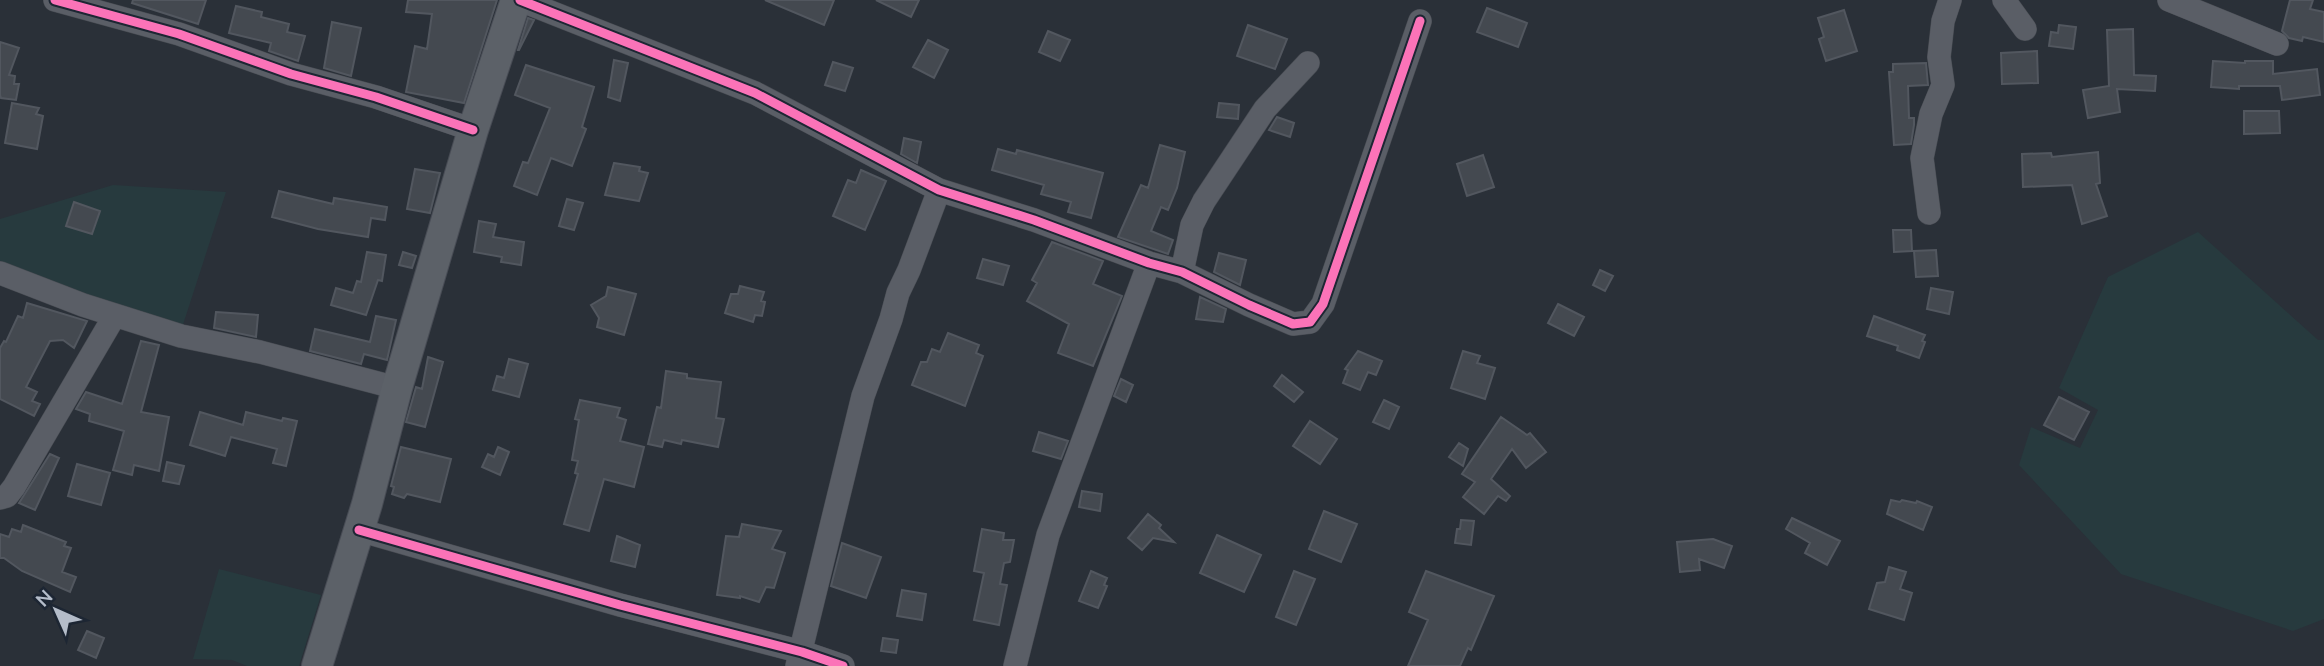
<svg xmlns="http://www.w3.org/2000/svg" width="2324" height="666" font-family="Mulish,sans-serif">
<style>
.green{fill:#273a3e}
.building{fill:#444950;stroke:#52575f;stroke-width:2}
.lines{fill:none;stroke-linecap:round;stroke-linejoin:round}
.minor-casing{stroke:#484c53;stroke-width:24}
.major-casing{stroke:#484c55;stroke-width:32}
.minor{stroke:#5a5e66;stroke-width:23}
.major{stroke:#5c6168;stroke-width:30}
.cycleway-casing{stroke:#1d2633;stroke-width:13}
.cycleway{stroke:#fb73b8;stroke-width:9}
</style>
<rect width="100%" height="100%" fill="#2a3038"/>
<!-- green -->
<path class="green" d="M113,185L226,192L179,337L0,281V219Z
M2198,232L2318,340H2324V619L2293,631L2121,574L2019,465L2031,427L2080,448L2098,410L2059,388L2108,277Z
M219,569L321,595L299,666H247L232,660L193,659Z"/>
<!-- building -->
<path class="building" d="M133,0H206L198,24L132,3Z
M408,0H497L464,103L406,92L415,46L427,49L432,14L406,12Z
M765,0H834L824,25Z
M876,0H919L911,17Z
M2290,0H2313L2310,9L2324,12V42L2303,37L2302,41L2289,38L2282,31Z
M236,6L262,12L261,17L289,24L287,32L305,36L298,61L269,51L271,43L229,33Z
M1487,8L1527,23L1518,47L1477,32Z
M1844,10L1857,51L1826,61L1819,39L1824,37L1818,18Z
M528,18L534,20L519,50H518Z
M332,22L361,28L351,76L324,68Z
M1248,25L1287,39L1275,69L1237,56Z
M2059,25L2076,27L2073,49L2049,46L2051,32L2058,33Z
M2133,29L2134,75L2156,76L2155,91L2117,89L2120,112L2088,118L2083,90L2109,86L2107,30Z
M1048,31L1070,40L1060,61L1039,52Z
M928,40L948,50L934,78L913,67Z
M0,42L19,48L9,75L15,76L14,84H19L16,100L1,98L0,95Z
M2037,51L2038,83L2002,84L2001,53Z
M614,60L628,63L620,101L608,97Z
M2213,61L2245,63V61H2273V74L2317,69L2320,95L2282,100L2280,86H2239V89L2211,87Z
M833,62L853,68L845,91L825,85Z
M1926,63L1928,85L1908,86L1909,118H1914V125L1911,144L1894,145L1889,72H1893V64Z
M526,65L594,87L582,127L586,129L572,166L551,158L537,195L514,186L523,162L528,163L550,108L515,95Z
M12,103L39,108L36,114L43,116L37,149L5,143Z
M1219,103L1239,105L1238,119L1217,117Z
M2244,111H2279L2280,133L2244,134Z
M1277,117L1294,123L1290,137L1269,130Z
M904,138L921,142L917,163L901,154Z
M1160,145L1185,152L1177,188L1168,210L1161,207L1151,231L1173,240L1168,254L1118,237L1141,185L1148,188Z
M998,149L1016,154L1017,150L1103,173L1091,218L1068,212L1071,202L1041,194L1044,185L992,170Z
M2098,152L2100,183L2096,184L2107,216L2082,224L2072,185L2023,187L2022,154L2051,153L2052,157Z
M1483,155L1494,187L1467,196L1457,164Z
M614,163L640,167L639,171L648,173L639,201L605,195Z
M415,169L440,173L430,213L407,209Z
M861,170L886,181L865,230L833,216L848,180L856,183Z
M279,191L333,204L334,198L387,207L385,220L371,218L368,237L318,229L272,217Z
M567,199L583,203L574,230L559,226Z
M74,202L100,211L92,234L66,226Z
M479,221L496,224L493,237L524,242L521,265L501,262L502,257L474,252Z
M1893,230H1911L1912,251L1894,252Z
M1052,242L1103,261L1093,284L1122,296L1093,366L1058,353L1069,324L1027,301L1037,283L1032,280Z
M1936,250L1938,276L1916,277L1914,251Z
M367,252L386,255L382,281L378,280L366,315L331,305L336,288L353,293L357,281L361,282Z
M403,252L416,256L412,268L399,265Z
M1219,253L1246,260L1240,285L1214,272Z
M983,259L1009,266L1003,285L977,278Z
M1600,270L1613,276L1605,291L1593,285Z
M740,286L764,292L761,301L765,302L762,316L755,315L753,322L725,313L731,294H738Z
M608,287L636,294L624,335L597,327L599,318L591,305L606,296Z
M1931,288L1953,292L1949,314L1927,309Z
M1200,297L1226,309L1223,322L1196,319Z
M27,303L87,321L74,348L63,340L50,341L26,387L37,392L32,401L40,404L34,416L0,399V348L4,341L6,342L18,316L23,318Z
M1558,304L1584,317L1574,336L1548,323Z
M216,312L258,315L256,337L214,328Z
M376,316L396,320L387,360L364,354L361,364L310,351L315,329L370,342Z
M1874,316L1925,335L1922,341L1925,342L1919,358L1897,350L1898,346L1867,336Z
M948,333L979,345L976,353L983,356L965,406L912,385L921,362H927L932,349L940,352Z
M141,341L159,345L141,412L169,417L159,471L134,465L132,475L113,470L124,431L89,421L90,414L76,409L86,392L122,404Z
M1358,351L1382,361L1376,375L1368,372L1360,390L1343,383L1348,370L1345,369Z
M1463,351L1480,356L1477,363L1495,368L1485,399L1451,388Z
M428,357L443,362L425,427L406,422L416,387L422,389Z
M509,359L528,364L519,397L493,390L497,376L504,378Z
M666,371L687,374V378L721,382L716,418L724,419L718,447L682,440L681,444L664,440L662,447L648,444L657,407L661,408Z
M1282,375L1303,392L1294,402L1274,386Z
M1121,379L1133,385L1126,402L1114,396Z
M2059,397L2089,412L2074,440L2044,425Z
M580,400L620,408L617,417L626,420L620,441L644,447L634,487L604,479L589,531L564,524L578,474L575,473L578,461L572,460L579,420L575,419Z
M1384,400L1399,407L1389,429L1373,422Z
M200,412L243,425L246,412L282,421L283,418L297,421L286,466L273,463L277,449L231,437L225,456L190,445Z
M1501,417L1527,435L1530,433L1546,452L1526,468L1512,449L1491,479L1510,496L1506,501L1498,496L1484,514L1463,497L1475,482L1462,474Z
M1310,421L1337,439L1320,464L1293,446Z
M1039,432L1068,441L1061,459L1033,451Z
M1459,443L1468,449L1463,466L1449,457Z
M401,447L451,459L440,502L407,494L404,498L392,494L394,487L391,486Z
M498,447L509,452L500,475L482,467L488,454L494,457Z
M50,454L59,458L35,510L19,503Z
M167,462L184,466L179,484L163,481Z
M77,464L110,473L101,505L68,496Z
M1082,491L1102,494L1100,511L1079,507Z
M1891,500L1900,502L1902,500L1916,503L1917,501L1932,507L1923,530L1887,514Z
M1324,511L1357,524L1341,562L1309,549Z
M1148,514L1161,525L1159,528L1174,542L1153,538L1142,550L1128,538Z
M1792,518L1840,541L1827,565L1805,553L1810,543L1786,529Z
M1461,520L1474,521L1471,545L1455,543L1457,529H1460Z
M742,524L781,531L772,549L785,553L774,588L766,587L759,602L740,596V598L717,595L726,536L739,537Z
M23,525L66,542L64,546L71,548L62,572L76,577L70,592L22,571L4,558H0V534L9,537L12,529L21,532Z
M982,529L1004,533L1003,540H1014L1010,562L1004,563L1000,584L1007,585L999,625L974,620L984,573L974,571Z
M1217,535L1261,555L1244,592L1200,573Z
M617,536L640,545L635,567L611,561Z
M1713,539L1732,546L1724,568L1699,559L1700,570L1680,572L1677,542Z
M842,543L881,557L866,598L831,586Z
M1889,567L1906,572L1900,589L1912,593L1904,620L1869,609L1877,583L1885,582Z
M1091,571L1107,578L1104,585L1107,586L1098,608L1079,601Z
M1294,571L1315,579L1296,625L1276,617Z
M1426,571L1494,596L1471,650L1468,648L1460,666H1408L1428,620L1409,612Z
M902,590L926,594L922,620L897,616Z
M87,631L104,638L96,658L78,650Z
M883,638L898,640L896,653L881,651Z"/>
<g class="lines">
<defs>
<path id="minor" d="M55,0L179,34L291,74L376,97L473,130
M520,0L755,93L939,190L1034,220L1149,263L1182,272L1249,305L1293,324L1310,322L1323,304L1420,21
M2004,0L2025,29
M2169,0L2277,44
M1929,213L1922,158L1931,114L1943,85L1939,57L1943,21L1950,0
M1182,272L1192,225L1204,201L1265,109L1308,63
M0,273L83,305L181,336L260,352L397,388
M0,498L7,496L14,487L115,315
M359,530L620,605L802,652L843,666
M797,666L863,396L891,319L898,293L909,270L939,190
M1015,666L1048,535L1149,263"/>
<path id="major" d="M317,666L367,504L397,388L473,130L516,0"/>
</defs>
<!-- minor casing -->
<use href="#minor" class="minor-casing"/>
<!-- major casing -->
<use href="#major" class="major-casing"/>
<!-- minor -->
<use href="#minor" class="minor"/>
<!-- major -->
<use href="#major" class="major"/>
<defs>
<path id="cycleway" d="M55,0L179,34L291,74L376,97L473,130
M520,0L755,93L939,190L1034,220L1149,263L1182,272L1249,305L1293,324L1310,322L1323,304L1420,21
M359,530L620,605L802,652L843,666"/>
</defs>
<!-- cycleway casing -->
<use href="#cycleway" class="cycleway-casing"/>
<!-- cycleway -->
<use href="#cycleway" class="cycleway"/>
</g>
<!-- north arrow -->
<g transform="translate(56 610) rotate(315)" stroke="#1d2633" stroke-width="5" paint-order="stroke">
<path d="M0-5L12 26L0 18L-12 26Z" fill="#b4bcc9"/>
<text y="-10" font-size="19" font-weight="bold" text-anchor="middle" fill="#b4bcc9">N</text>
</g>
</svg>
